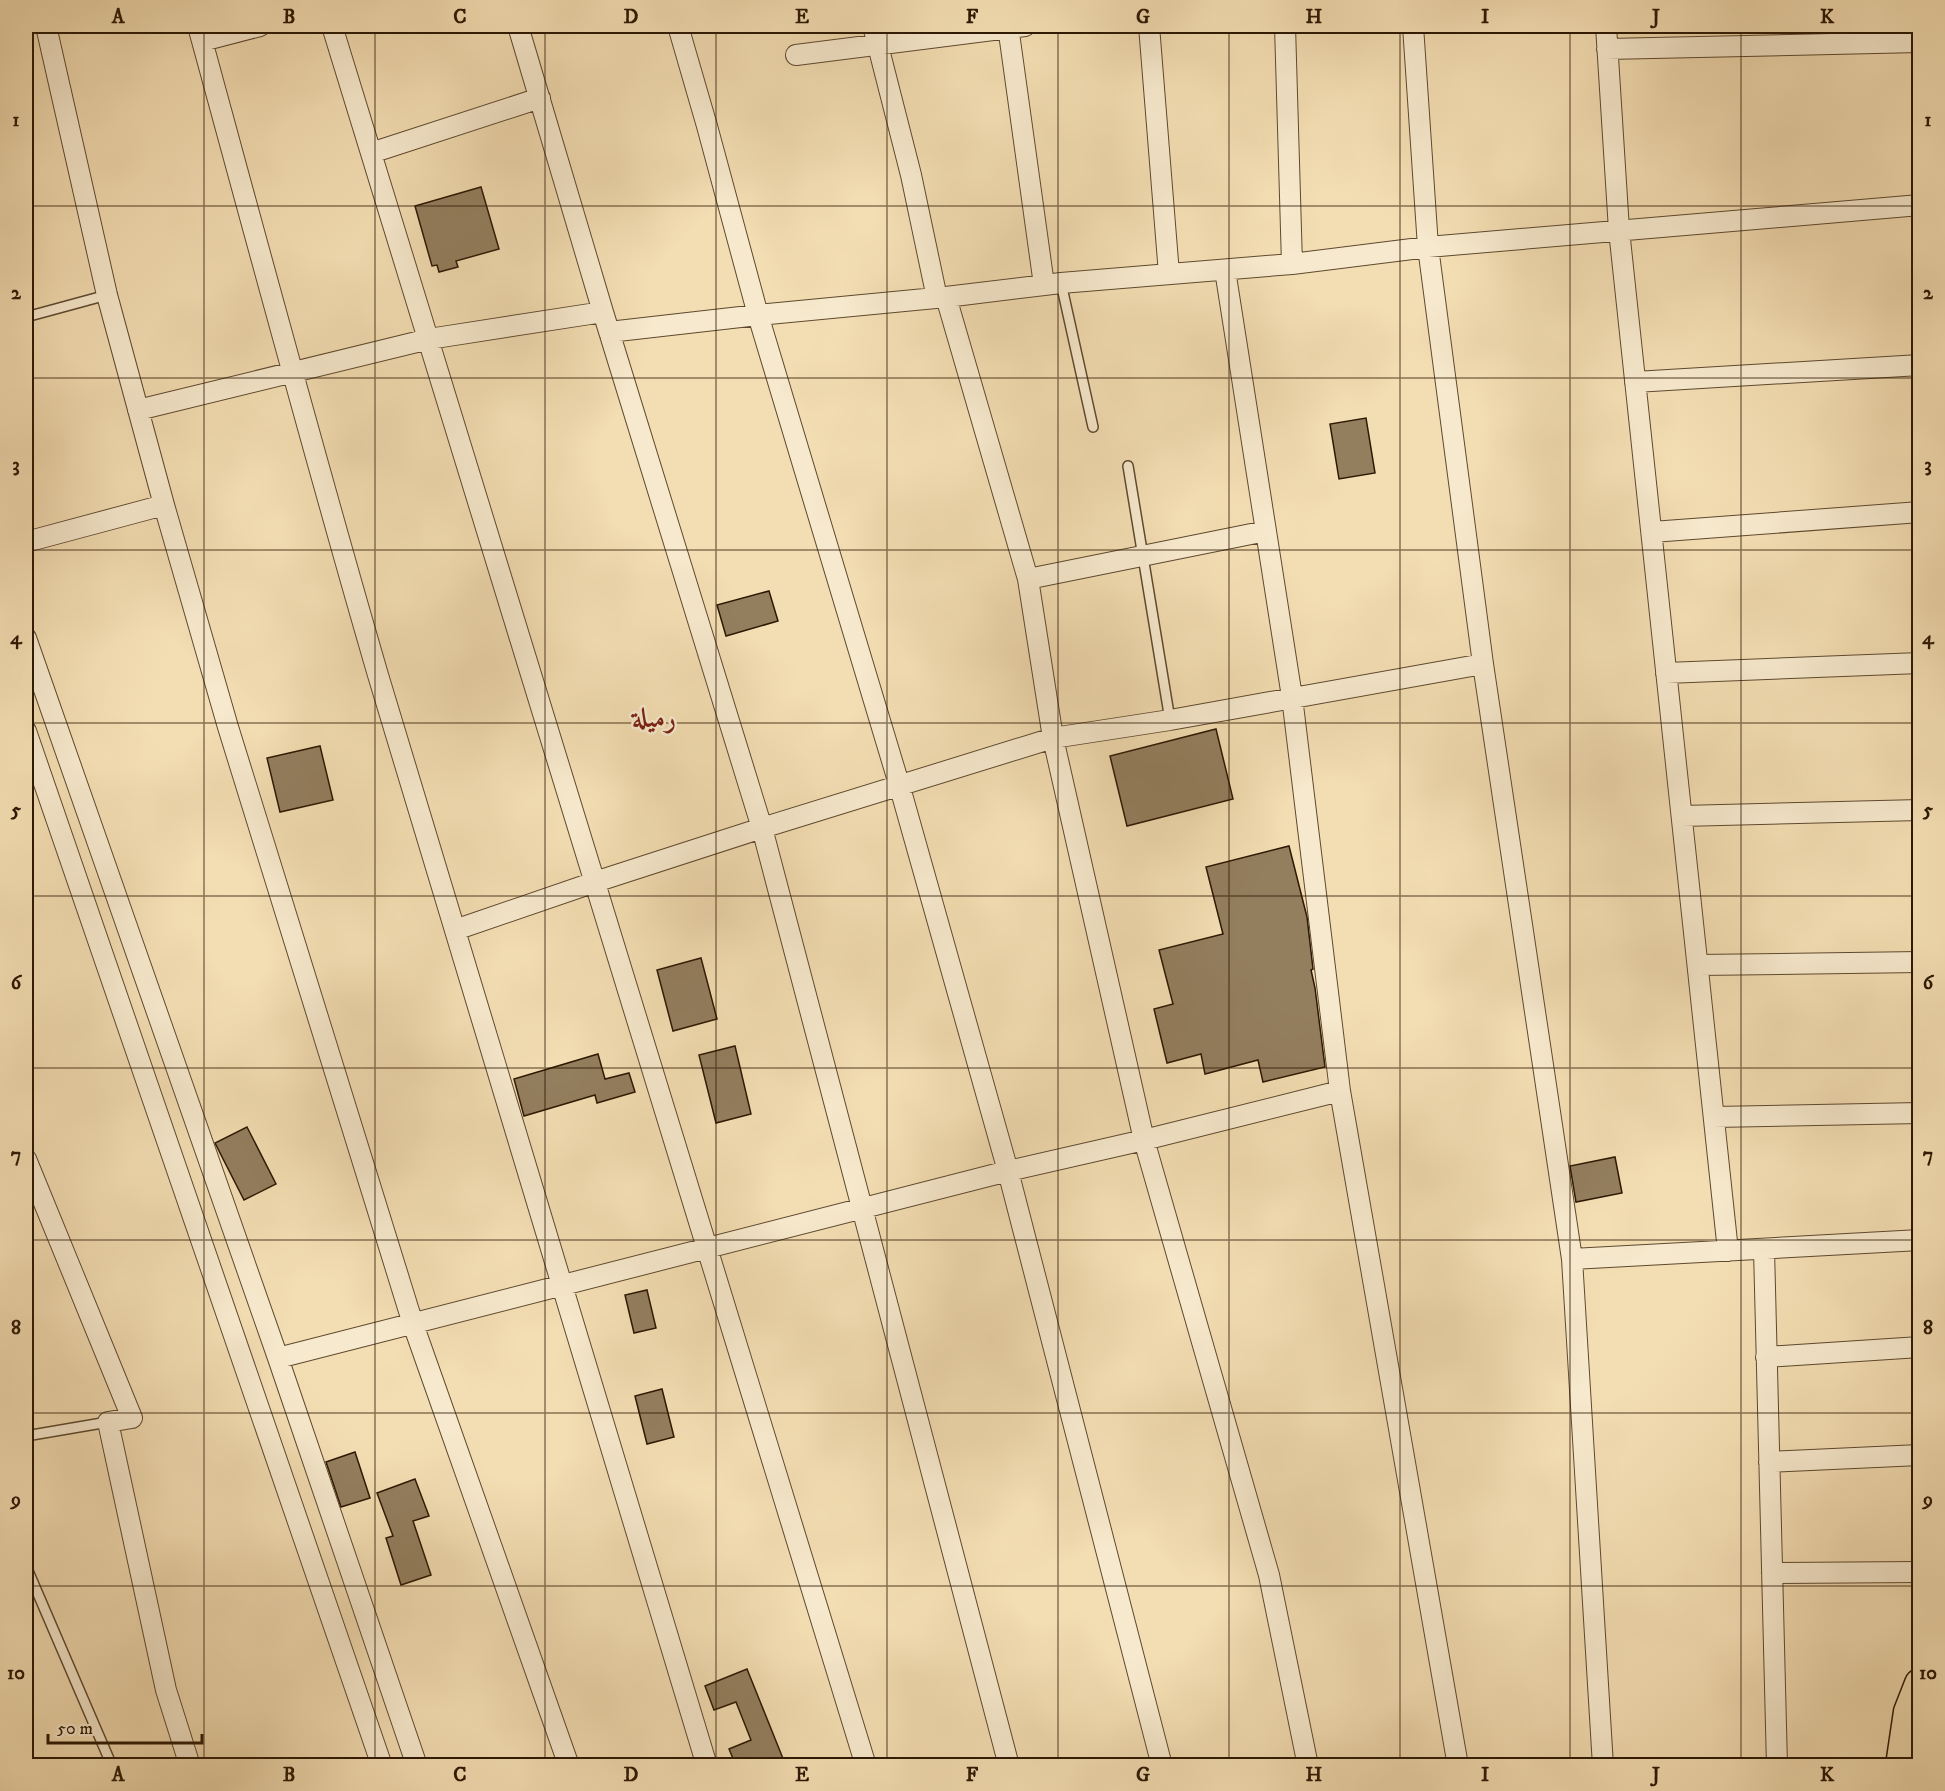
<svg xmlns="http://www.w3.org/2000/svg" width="1945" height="1791" viewBox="0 0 1945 1791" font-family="'IM FELL DW Pica',Amiri,serif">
<rect width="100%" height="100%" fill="#f3ddb2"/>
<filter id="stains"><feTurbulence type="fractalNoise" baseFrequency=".00333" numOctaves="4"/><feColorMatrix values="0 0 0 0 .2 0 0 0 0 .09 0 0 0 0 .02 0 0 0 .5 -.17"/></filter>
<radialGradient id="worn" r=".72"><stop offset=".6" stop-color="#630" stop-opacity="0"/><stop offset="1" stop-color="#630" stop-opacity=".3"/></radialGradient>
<!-- building -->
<path fill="#937e5e" stroke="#2c1803" stroke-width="1.5" d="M 481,187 L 499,249 L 456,261 L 458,267 L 439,272 L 437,265 L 432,266 L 415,206 Z
M 1366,418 L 1375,473 L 1339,479 L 1330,424 Z
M 769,591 L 778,621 L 726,636 L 717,605 Z
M 1216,729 L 1233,799 L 1127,826 L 1110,756 Z
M 320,746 L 333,800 L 280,812 L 267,758 Z
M 1289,846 L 1307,917 L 1313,969 L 1311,970 L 1315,988 L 1325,1067 L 1263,1082 L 1258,1060 L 1205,1074 L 1201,1054 L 1167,1063 L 1154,1009 L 1173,1004 L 1159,950 L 1223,934 L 1206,867 Z
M 701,958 L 717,1019 L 673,1031 L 657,970 Z
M 735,1046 L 751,1114 L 716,1123 L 699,1055 Z
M 598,1054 L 605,1079 L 629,1073 L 635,1092 L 597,1103 L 595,1095 L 524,1116 L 514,1079 Z
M 247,1127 L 276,1184 L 244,1200 L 215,1143 Z
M 1615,1157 L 1622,1193 L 1576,1202 L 1570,1166 Z
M 647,1290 L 656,1328 L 634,1333 L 625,1295 Z
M 662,1389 L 674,1437 L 647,1444 L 635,1396 Z
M 355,1452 L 370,1498 L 341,1507 L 326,1462 Z
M 415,1479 L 429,1516 L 413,1521 L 431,1575 L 401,1585 L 386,1538 L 393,1536 L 377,1493 Z
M 747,1669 L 784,1761 L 772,1766 L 736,1766 L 729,1749 L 751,1740 L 736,1702 L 714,1710 L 705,1686 Z"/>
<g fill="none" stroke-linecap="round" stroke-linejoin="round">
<!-- service casing -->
<g stroke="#5e492f" stroke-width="12">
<path id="service" d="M 1061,283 L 1093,427
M 26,317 L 107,295
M 1128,466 L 1170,720
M 26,1436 L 108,1422
M 26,1566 L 112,1766"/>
</g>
<!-- minor casing -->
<g stroke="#5e492f" stroke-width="22">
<path id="minor" d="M 46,26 L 107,295 L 164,505 L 228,727 L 413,1324 L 569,1766
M 198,26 C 257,242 315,459 378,675 C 485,1040 596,1403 707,1766
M 332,26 L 866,1766
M 518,26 L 603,312 L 762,828 L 1009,1766
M 678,26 L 707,126 L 758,315 L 899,784 L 1008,1171 L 1162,1766
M 873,26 L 911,175 L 937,298
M 1008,26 L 1044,285
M 1149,26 L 1169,274
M 1285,26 L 1292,264
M 1413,26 L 1428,247 L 1483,664 L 1572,1259 L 1603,1766
M 1606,26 L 1619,230 L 1728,1251
M 202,41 L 260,26
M 1607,49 L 1920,42
M 796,55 L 1025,26
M 371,153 L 540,98
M 1225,270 L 1292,697 L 1340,1091 L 1458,1766
M 946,297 L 1028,579 L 1053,738 L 1144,1140 L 1269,1575 L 1308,1766
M 609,332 L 758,315 L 946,297 L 1061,283 L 1292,264 L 1428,247 L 1920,205
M 1635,382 L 1920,365
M 138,410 L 429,339 L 603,312
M 1652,532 L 1920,512
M 26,542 L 164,505
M 1028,579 L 1266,531
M 26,638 L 278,1358 L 417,1766
M 1666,673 L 1920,663
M 26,731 L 382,1766
M 1682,816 L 1920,810
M 455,930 L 595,882 L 762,828 L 1053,738 L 1170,720 L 1483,664
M 1698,965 L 1920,962
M 1714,1117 L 1920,1113
M 26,1159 L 132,1418 L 108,1422 L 166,1690 L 190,1766
M 1764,1249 L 1777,1766
M 1572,1259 L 1920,1240
M 1766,1357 L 1920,1347
M 278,1358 L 1008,1171 L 1144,1140 L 1340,1091
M 1769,1462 L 1920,1455
M 1772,1573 L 1920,1572"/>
</g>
<!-- primary casing -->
<g stroke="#2c1803" stroke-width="33">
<path id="primary" d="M 1901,1766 L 1909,1712 L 1920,1684"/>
</g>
<!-- service -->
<use href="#service" stroke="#f7e9cd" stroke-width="9"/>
<!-- minor -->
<use href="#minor" stroke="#f7e9cd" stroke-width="20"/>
<!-- primary -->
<use href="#primary" stroke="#f3ddb2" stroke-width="30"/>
</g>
<!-- grid -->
<path fill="none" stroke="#2c1803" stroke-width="1.5" stroke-opacity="0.55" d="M 204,26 L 204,1766M 375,26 L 375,1766M 545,26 L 545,1766M 716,26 L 716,1766M 887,26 L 887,1766M 1058,26 L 1058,1766M 1229,26 L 1229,1766M 1400,26 L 1400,1766M 1570,26 L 1570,1766M 1741,26 L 1741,1766M 26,206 L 1920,206M 26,378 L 1920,378M 26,550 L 1920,550M 26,723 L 1920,723M 26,896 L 1920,896M 26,1068 L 1920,1068M 26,1240 L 1920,1240M 26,1413 L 1920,1413M 26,1586 L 1920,1586"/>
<g text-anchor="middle" stroke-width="5" stroke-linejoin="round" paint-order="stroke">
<!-- district labels -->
<g font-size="27" font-weight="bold" fill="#7a1f14" stroke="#f7e9cd">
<text x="654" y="727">رميلة</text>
</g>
</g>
<!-- margin -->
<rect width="1945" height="1791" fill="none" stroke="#f3ddb2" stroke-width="66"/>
<!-- scale -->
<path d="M48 1734v9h154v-9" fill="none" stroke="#2c1803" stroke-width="3"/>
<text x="57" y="1734" font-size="18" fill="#2c1803" stroke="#f7e9cd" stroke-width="4.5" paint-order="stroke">50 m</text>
<rect x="33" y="33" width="1879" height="1725" fill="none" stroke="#2c1803" stroke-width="2"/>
<g font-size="20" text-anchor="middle" font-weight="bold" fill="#2c1803">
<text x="118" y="23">A</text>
<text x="289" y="23">B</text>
<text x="460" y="23">C</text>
<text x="631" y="23">D</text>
<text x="802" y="23">E</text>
<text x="972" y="23">F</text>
<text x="1143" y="23">G</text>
<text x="1314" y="23">H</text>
<text x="1485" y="23">I</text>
<text x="1656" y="23">J</text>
<text x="1827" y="23">K</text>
<text x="16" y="126">1</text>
<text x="1928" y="126">1</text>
<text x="16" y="299">2</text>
<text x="1928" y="299">2</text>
<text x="16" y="471">3</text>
<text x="1928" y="471">3</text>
<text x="16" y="644">4</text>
<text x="1928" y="644">4</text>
<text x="16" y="816">5</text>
<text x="1928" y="816">5</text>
<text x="16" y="989">6</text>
<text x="1928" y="989">6</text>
<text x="16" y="1161">7</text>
<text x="1928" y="1161">7</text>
<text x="16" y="1334">8</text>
<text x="1928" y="1334">8</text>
<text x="16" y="1506">9</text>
<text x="1928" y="1506">9</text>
<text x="16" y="1679">10</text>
<text x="1928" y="1679">10</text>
<text x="118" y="1781">A</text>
<text x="289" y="1781">B</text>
<text x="460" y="1781">C</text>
<text x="631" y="1781">D</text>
<text x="802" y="1781">E</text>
<text x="972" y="1781">F</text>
<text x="1143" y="1781">G</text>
<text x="1314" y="1781">H</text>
<text x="1485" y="1781">I</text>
<text x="1656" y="1781">J</text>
<text x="1827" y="1781">K</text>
</g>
<rect width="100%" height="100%" filter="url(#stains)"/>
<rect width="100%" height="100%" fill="url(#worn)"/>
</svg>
